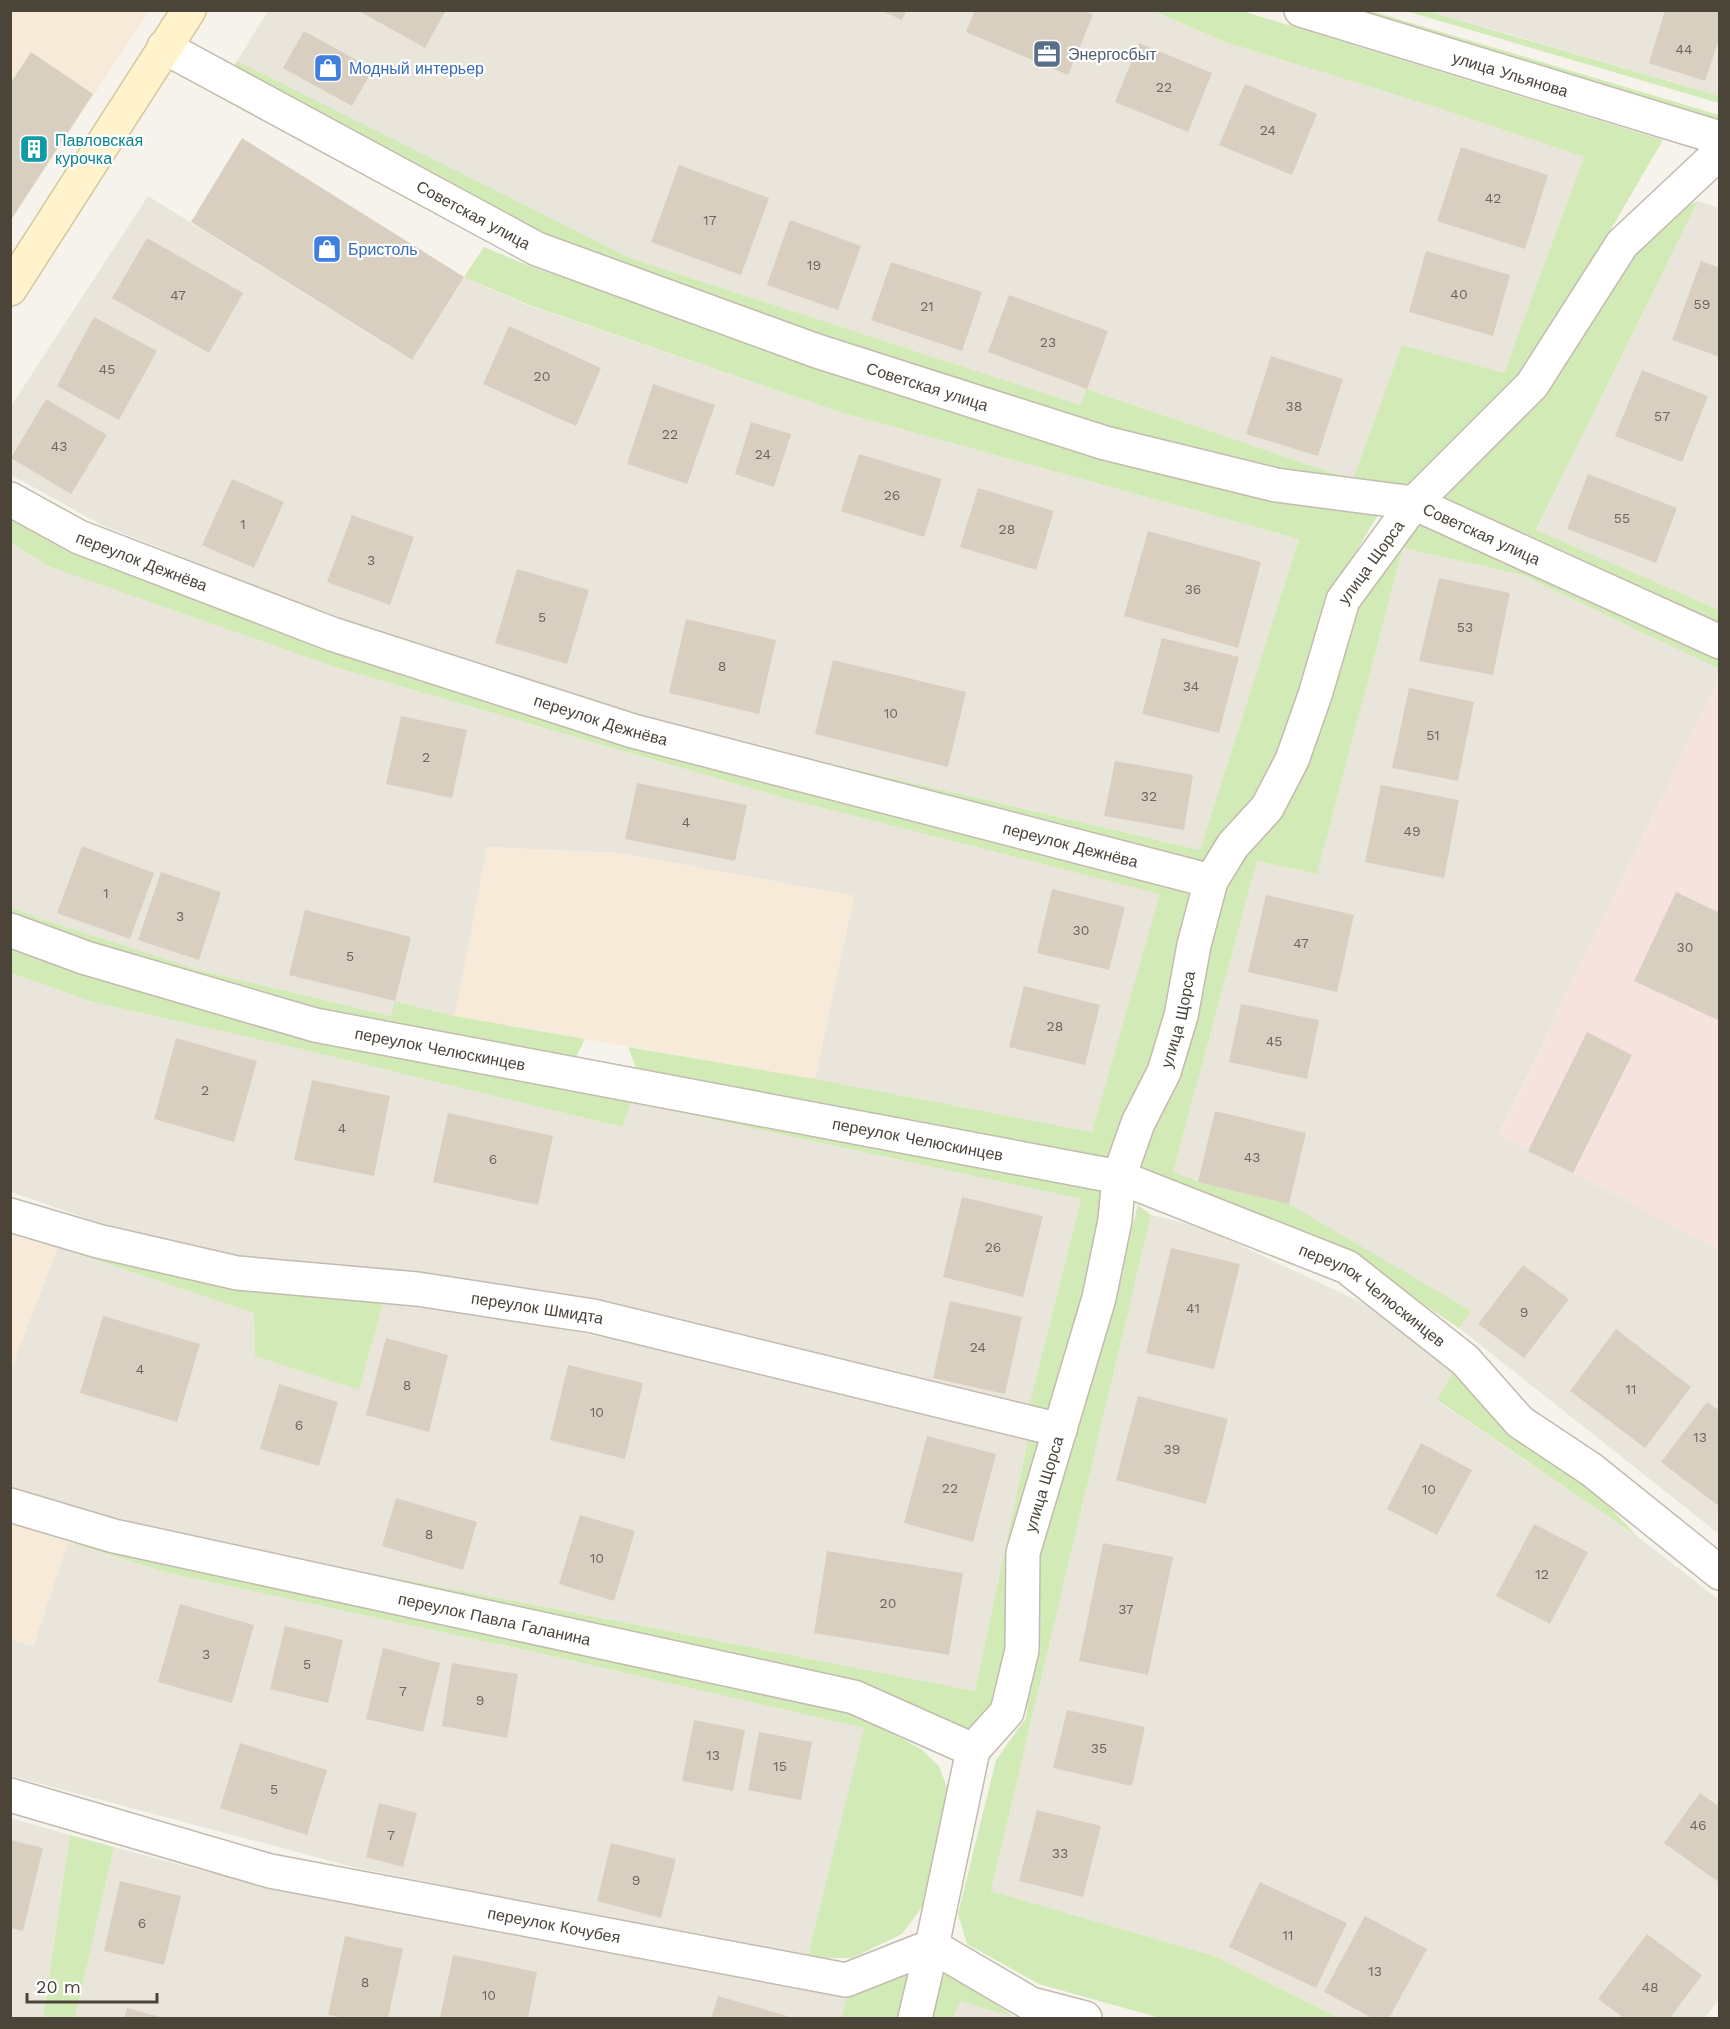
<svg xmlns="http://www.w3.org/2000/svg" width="1730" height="2029" viewBox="0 0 1730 2029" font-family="'Work Sans',sans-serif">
<rect width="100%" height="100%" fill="#f6f3ec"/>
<!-- residential -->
<path fill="#eae5da" d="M 268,11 L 1153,11 L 1228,43 L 1426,104 L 1584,157 L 1504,373 L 1353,480 L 1088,389 L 1080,405 L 630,258 L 237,61 Z
M 1428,11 L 1719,11 L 1719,96 L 1502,32 Z
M 148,196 L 411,360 L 464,277 L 524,304 L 840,412 L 1299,539 L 1200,850 L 656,723 L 324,613 L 102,525 L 11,475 L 11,406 Z
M 1698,201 L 1719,208 L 1719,610 L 1536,531 Z
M 10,543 L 50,567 L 335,667 L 788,799 L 1161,894 L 1092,1132 L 815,1079 L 854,896 L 621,853 L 488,847 L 455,1016 L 396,1001 L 391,1016 L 199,970 L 48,921 L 11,907 Z
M 1403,548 L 1522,575 L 1719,669 L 1719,679 L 1499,1134 L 1719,1249 L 1719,1534 L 1459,1328 L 1471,1311 L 1173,1172 L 1257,861 L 1317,874 Z
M 11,973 L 93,1002 L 292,1047 L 622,1127 L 630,1102 L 1081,1199 L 1028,1409 L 240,1258 L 94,1221 L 11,1192 Z
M 1151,1215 L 1201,1227 L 1380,1311 L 1454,1371 L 1437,1401 L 1637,1536 L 1719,1600 L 1720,1998 L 1705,2018 L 1339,2018 L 1214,1956 L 991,1891 Z
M 58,1247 L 254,1313 L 255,1356 L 359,1390 L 385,1296 L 702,1356 L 926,1410 L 1028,1440 L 975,1691 L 227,1545 L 67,1506 L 11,1489 L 10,1370 Z
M 68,1542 L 169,1573 L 539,1653 L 864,1728 L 807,1958 L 357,1868 L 11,1776 L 10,1639 L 33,1646 Z
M 10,1818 L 70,1835 L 43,2018 L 11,2018 Z
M 114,1847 L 207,1872 L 848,1994 L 841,2018 L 75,2018 Z
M 960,2000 L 1020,2018 L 953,2018 Z"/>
<!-- commercial -->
<path fill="#f7ead8" d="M 11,11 L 149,11 L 11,221 Z
M 487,847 L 621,853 L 854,896 L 815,1079 L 455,1016 Z
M 11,1235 L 58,1247 L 11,1370 L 10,1235 Z
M 11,1523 L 68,1542 L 33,1646 L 11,1639 Z"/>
<!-- medical -->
<path fill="#f6e3e0" d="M 1719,679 L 1719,1249 L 1499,1135 Z"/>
<!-- green -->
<path fill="#d2eab5" d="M 1153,11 L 1242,11 L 1663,140 L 1524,378 L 1413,488 L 1281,474 L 1111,432 L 548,243 L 230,72 L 237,61 L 630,258 L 1080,405 L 1087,389 L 1353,480 L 1402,345 L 1504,373 L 1584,157 L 1426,104 L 1228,43 Z
M 1352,11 L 1371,11 L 1719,115 L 1719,122 Z
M 1406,11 L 1428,11 L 1719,96 L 1719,103 Z
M 1698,201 L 1536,530 L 1719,610 L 1719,630 L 1440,498 L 1633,247 L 1673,212 Z
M 484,247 L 532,267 L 1090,457 L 1274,502 L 1378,515 L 1331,593 L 1280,754 L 1256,799 L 1207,866 L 656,723 L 1200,850 L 1299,539 L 840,412 L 529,305 L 464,277 Z
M 11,512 L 78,551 L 1195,885 L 1170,1017 L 1110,1161 L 636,1068 L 628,1047 L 815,1079 L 1092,1132 L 1160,894 L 788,799 L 335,667 L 50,567 L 11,543 Z
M 1424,518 L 1719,656 L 1719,669 L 1522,575 L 1403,548 L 1317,874 L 1257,861 L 1173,1172 L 1199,1182 L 1289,1204 L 1471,1311 L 1459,1328 L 1358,1261 L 1134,1169 L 1216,908 L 1358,605 L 1398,543 Z
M 10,907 L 48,921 L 199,970 L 391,1016 L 395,1001 L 455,1016 L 585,1039 L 576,1057 L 318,1010 L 95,948 L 11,917 Z
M 10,947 L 1106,1190 L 1089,1299 L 1051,1415 L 1028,1409 L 1081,1199 L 631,1102 L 622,1127 L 292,1047 L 93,1002 L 11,973 Z
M 1138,1205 L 1151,1215 L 991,1891 L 1214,1956 L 1339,2018 L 1160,2018 L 1039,1984 L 967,1944 L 958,1914 L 996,1760 L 1026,1718 L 1035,1636 L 1035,1555 L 1073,1446 Z
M 58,1247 L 255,1290 L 385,1296 L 359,1390 L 255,1356 L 254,1313 Z
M 1454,1371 L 1582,1478 L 1637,1536 L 1437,1400 Z
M 926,1410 L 1047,1437 L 1012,1646 L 997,1708 L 968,1735 L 227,1545 L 975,1691 L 1028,1440 Z
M 68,1542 L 850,1711 L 921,1749 L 939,1766 L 951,1798 L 925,1903 L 902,1934 L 852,1958 L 807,1958 L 864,1728 L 539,1653 L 169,1573 Z
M 70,1835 L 114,1847 L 75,2018 L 43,2018 Z
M 912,1967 L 898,2018 L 841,2018 L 848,1994 Z
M 946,1969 L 1014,2017 L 960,2001 L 953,2018 L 930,2018 Z"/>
<!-- building -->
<path fill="#d8cfc1" d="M 357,10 L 446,10 L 425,48 Z
M 880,10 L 907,10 L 902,20 Z
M 975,10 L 1083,10 L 1093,15 L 1068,75 L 966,32 Z
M 1665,10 L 1720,10 L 1720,36 L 1705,81 L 1649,63 Z
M 304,31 L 373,69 L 352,106 L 283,68 Z
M 1139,43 L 1212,73 L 1188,132 L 1115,102 Z
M 31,52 L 93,94 L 10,221 L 10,84 Z
M 1245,84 L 1317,114 L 1292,175 L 1219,145 Z
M 242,138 L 464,277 L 412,360 L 191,222 Z
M 1461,147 L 1548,175 L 1525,249 L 1437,221 Z
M 679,165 L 769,198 L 741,275 L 651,242 Z
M 790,220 L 861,246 L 838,310 L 767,285 Z
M 147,238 L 243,293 L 209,353 L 112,298 Z
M 1426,251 L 1510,275 L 1493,336 L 1409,312 Z
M 1701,261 L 1720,268 L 1720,357 L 1672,340 Z
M 891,262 L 982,292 L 962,351 L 871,320 Z
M 1009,295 L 1108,331 L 1087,389 L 988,352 Z
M 94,317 L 157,351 L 119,420 L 57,386 Z
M 509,326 L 601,368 L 576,426 L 483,384 Z
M 1271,356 L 1343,379 L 1318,456 L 1246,434 Z
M 1642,370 L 1708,396 L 1682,462 L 1615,436 Z
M 653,384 L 715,405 L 687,484 L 627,464 Z
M 46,399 L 107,435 L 71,494 L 11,458 Z
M 751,422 L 791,434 L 774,487 L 735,474 Z
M 859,454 L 942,479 L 924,537 L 841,511 Z
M 1588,474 L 1677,508 L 1656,563 L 1567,529 Z
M 232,479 L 284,502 L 254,568 L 202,545 Z
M 978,488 L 1054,511 L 1036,570 L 960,547 Z
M 352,515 L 414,537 L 390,605 L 327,582 Z
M 1148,531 L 1261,562 L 1238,648 L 1124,616 Z
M 517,569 L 589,590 L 567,664 L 495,643 Z
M 1439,578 L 1510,593 L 1493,675 L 1419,661 Z
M 686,619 L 776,640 L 759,714 L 669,693 Z
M 1162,638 L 1239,657 L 1219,733 L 1142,714 Z
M 833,660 L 966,692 L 948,767 L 815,734 Z
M 1409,688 L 1474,702 L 1458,781 L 1392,768 Z
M 401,716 L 467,730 L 452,798 L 386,784 Z
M 1115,761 L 1193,775 L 1184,830 L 1104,816 Z
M 637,783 L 747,805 L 735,861 L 625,839 Z
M 1381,785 L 1459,800 L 1444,878 L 1365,862 Z
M 82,846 L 154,873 L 130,939 L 57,913 Z
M 161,872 L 221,892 L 199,960 L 138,940 Z
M 1052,889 L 1125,907 L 1109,970 L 1037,953 Z
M 1676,892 L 1720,913 L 1720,1021 L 1634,981 Z
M 1266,895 L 1354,915 L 1337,992 L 1248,972 Z
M 305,910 L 411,937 L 395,1001 L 289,975 Z
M 1024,986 L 1100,1005 L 1085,1065 L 1009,1047 Z
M 1241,1004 L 1319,1020 L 1307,1079 L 1229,1062 Z
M 1587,1032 L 1632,1055 L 1573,1173 L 1528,1151 Z
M 176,1038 L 257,1061 L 234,1142 L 154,1119 Z
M 312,1080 L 390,1096 L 374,1176 L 294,1160 Z
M 1215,1111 L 1306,1133 L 1289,1204 L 1198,1182 Z
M 448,1113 L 553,1136 L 538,1205 L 433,1182 Z
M 962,1197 L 1043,1216 L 1023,1297 L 943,1277 Z
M 1171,1248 L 1240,1264 L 1214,1369 L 1146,1353 Z
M 1523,1265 L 1569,1299 L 1524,1358 L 1478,1324 Z
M 950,1301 L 1022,1317 L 1005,1394 L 933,1378 Z
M 103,1316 L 200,1344 L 177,1422 L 80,1393 Z
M 1616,1329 L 1691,1387 L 1645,1448 L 1570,1391 Z
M 386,1338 L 448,1355 L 429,1432 L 366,1415 Z
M 568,1365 L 643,1383 L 625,1459 L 550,1440 Z
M 279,1384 L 338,1402 L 319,1466 L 260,1449 Z
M 1138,1396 L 1228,1419 L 1206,1504 L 1116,1480 Z
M 1707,1402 L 1720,1411 L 1720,1507 L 1661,1462 Z
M 927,1436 L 996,1454 L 973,1542 L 904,1523 Z
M 1421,1443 L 1472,1470 L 1437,1535 L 1387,1509 Z
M 396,1498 L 477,1522 L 463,1570 L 382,1546 Z
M 580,1515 L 635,1531 L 614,1601 L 559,1584 Z
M 1534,1524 L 1588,1552 L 1550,1624 L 1496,1596 Z
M 1103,1543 L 1173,1557 L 1148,1675 L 1079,1661 Z
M 827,1551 L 963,1573 L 949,1655 L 814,1633 Z
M 180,1604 L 254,1625 L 232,1703 L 158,1682 Z
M 285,1626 L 343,1640 L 328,1703 L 270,1689 Z
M 383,1648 L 440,1663 L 423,1732 L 366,1719 Z
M 452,1663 L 518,1674 L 507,1738 L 442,1726 Z
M 1067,1710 L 1145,1727 L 1132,1786 L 1053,1768 Z
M 694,1720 L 745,1730 L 733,1791 L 682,1781 Z
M 759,1732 L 812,1742 L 801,1800 L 748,1790 Z
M 240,1743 L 327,1770 L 307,1835 L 220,1808 Z
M 1700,1793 L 1720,1807 L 1720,1883 L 1664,1843 Z
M 379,1803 L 417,1813 L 403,1867 L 366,1857 Z
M 1037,1810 L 1101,1826 L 1083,1897 L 1019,1881 Z
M 10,1840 L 43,1848 L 23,1931 L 10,1928 Z
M 611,1843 L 676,1859 L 661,1918 L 597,1901 Z
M 120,1881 L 181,1896 L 164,1965 L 104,1951 Z
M 1260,1882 L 1347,1923 L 1316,1988 L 1229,1947 Z
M 1365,1916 L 1427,1949 L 1389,2018 L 1372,2018 L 1324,1992 Z
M 1647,1934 L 1702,1975 L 1670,2018 L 1624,2018 L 1598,1999 Z
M 345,1936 L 403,1949 L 388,2018 L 346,2018 L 328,2015 Z
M 453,1955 L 537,1972 L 528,2018 L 440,2018 Z
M 718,1996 L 787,2016 L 786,2018 L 711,2018 Z
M 127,2008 L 164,2018 L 124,2018 Z"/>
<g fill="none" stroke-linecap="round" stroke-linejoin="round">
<!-- street casing -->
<g stroke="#c2bbae" stroke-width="36">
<g id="street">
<path id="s1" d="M 1301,10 L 1720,138"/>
<path id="s2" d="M 164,47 L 537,249 L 817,351 L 1105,443 L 1276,485 L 1414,503 L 1720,642"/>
<path id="s3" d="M 10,499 L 79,537 L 332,634 L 633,731 L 1211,881"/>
<path id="s4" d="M 10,930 L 86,958 L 315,1025 L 1119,1177 L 1347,1267 L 1465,1360 L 1520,1422 L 1592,1470 L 1720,1573"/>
<path id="s5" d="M 10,1215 L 98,1241 L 237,1273 L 417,1289 L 593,1316 L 1060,1430"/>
<path id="s6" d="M 10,1505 L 114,1536 L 854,1697 L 973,1750"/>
<path id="s7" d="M 10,1795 L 270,1871 L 846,1980 L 932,1946 L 1031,2004 L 1085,2018"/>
<path id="s8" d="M 915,2018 L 932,1946 L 973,1750 L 1007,1712 L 1022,1650 L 1023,1553 L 1099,1298 L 1115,1220 L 1119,1177 L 1138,1123 L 1164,1072 L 1181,1016 L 1194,945 L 1211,881 L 1233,845 L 1267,808 L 1292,760 L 1315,695 L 1343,600 L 1414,503 L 1532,385 L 1622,244 L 1720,152"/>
</g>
</g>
<!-- secondary casing -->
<g stroke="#d6c79b" stroke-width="36">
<path id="secondary" d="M 10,289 L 189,10"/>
</g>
<!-- street -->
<use href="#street" stroke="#fff" stroke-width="33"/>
<!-- secondary -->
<use href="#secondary" stroke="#fff3cd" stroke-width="33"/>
</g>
<!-- icons -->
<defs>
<g id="office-square" transform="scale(1.5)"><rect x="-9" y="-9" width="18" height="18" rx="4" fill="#5c6f8a" stroke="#fff"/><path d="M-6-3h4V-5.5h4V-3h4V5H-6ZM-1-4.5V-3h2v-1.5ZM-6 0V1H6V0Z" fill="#fff"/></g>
<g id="shop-square" transform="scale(1.5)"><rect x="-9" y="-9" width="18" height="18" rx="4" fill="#3f7fe0" stroke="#fff"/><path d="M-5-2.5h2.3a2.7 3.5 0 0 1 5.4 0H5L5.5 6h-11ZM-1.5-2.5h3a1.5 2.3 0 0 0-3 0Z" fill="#fff"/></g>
<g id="building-square" transform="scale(1.5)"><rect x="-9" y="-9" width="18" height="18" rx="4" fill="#0f9aa8" stroke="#fff"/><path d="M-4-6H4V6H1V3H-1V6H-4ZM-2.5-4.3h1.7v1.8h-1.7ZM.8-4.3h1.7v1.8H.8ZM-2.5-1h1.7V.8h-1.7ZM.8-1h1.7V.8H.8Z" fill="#fff"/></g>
</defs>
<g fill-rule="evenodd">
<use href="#office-square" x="1047" y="54"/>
<use href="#shop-square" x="328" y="68"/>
<use href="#building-square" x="34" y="149"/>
<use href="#shop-square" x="327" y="249"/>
</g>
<g text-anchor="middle" stroke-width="4.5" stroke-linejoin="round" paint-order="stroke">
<!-- number labels -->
<g font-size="14" fill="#6e675b">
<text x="1684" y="54">44</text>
<text x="1164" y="92">22</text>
<text x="1268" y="135">24</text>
<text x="1493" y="203">42</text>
<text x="710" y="225">17</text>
<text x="814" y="270">19</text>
<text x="1459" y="299">40</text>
<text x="178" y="300">47</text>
<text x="1702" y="309">59</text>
<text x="927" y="311">21</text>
<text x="1048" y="347">23</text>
<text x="107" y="374">45</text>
<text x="542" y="381">20</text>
<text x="1294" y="411">38</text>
<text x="1662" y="421">57</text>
<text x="670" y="439">22</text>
<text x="59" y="451">43</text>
<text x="763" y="459">24</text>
<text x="892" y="500">26</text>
<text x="1622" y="523">55</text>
<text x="243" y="529">1</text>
<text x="1007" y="534">28</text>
<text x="371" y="565">3</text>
<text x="1193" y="594">36</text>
<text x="542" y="622">5</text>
<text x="1465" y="632">53</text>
<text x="722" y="671">8</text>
<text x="1191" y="691">34</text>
<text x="891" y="718">10</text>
<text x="1433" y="740">51</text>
<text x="426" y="762">2</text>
<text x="1149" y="801">32</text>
<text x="686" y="827">4</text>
<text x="1412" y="836">49</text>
<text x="106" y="898">1</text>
<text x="180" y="921">3</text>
<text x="1081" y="935">30</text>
<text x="1301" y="948">47</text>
<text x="1685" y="952">30</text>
<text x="350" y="961">5</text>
<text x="1055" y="1031">28</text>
<text x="1274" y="1046">45</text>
<text x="205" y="1095">2</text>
<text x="342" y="1133">4</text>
<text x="1252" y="1162">43</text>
<text x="493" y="1164">6</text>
<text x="993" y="1252">26</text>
<text x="1193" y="1313">41</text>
<text x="1524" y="1317">9</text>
<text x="978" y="1352">24</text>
<text x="140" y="1374">4</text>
<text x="407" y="1390">8</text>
<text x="1631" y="1394">11</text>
<text x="597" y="1417">10</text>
<text x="299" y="1430">6</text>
<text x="1700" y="1442">13</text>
<text x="1172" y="1454">39</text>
<text x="950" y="1493">22</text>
<text x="1429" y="1494">10</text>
<text x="429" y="1539">8</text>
<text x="597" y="1563">10</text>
<text x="1542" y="1579">12</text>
<text x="888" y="1608">20</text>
<text x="1126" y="1614">37</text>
<text x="206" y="1659">3</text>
<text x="307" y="1669">5</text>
<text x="403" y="1696">7</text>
<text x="480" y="1705">9</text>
<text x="1099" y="1753">35</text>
<text x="713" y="1760">13</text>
<text x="780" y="1771">15</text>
<text x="274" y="1794">5</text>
<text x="1698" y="1830">46</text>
<text x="391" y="1840">7</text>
<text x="1060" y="1858">33</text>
<text x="636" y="1885">9</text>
<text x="142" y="1928">6</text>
<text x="1288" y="1940">11</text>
<text x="1375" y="1976">13</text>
<text x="365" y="1987">8</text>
<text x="1650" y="1992">48</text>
<text x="489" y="2000">10</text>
</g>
<!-- service labels -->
<g font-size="16" fill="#4e5e75" stroke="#fff" text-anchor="start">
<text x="1068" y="60">Энергосбыт</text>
</g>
<!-- shop labels -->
<g font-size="16" fill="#366cbe" stroke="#fff" text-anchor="start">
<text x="349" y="74">Модный интерьер</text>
<text x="348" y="255">Бристоль</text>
</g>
<!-- street labels -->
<g font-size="16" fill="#4b4439" stroke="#fff">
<text dy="6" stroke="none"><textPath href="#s1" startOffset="219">улица Ульянова</textPath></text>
<text dy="6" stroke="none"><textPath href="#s2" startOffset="352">Советская улица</textPath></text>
<text dy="6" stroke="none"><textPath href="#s2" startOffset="838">Советская улица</textPath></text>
<text dy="6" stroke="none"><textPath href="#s2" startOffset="1414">Советская улица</textPath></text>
<text dy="6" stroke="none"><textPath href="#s3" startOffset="146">переулок Дежнёва</textPath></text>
<text dy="6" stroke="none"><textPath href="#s8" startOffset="1548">улица Щорса</textPath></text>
<text dy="6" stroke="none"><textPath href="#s3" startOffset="632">переулок Дежнёва</textPath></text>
<text dy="6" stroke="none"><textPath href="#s3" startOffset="1118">переулок Дежнёва</textPath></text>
<text dy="6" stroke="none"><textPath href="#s8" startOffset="1044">улица Щорса</textPath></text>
<text dy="6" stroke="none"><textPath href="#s4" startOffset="447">переулок Челюскинцев</textPath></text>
<text dy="6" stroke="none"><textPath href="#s4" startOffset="933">переулок Челюскинцев</textPath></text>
<text dy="6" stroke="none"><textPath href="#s4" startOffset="1419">переулок Челюскинцев</textPath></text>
<text dy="6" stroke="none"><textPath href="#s5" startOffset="537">переулок Шмидта</textPath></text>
<text dy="6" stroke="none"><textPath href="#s8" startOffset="558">улица Щорса</textPath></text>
<text dy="6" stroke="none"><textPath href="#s6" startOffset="498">переулок Павла Галанина</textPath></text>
<text dy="6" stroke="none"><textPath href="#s7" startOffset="560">переулок Кочубея</textPath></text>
</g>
<!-- culture labels -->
<g font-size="16" fill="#0d838f" stroke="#fff" text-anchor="start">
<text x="55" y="146">Павловская<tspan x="55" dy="18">курочка</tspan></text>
</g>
</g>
<!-- border -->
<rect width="1730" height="2029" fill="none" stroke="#4b4439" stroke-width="24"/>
<!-- scale -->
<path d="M27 1993v9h130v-9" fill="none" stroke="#4b4439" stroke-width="3"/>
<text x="36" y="1993" font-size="18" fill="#4b4439" stroke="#ffffff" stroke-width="4.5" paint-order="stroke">20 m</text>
</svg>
